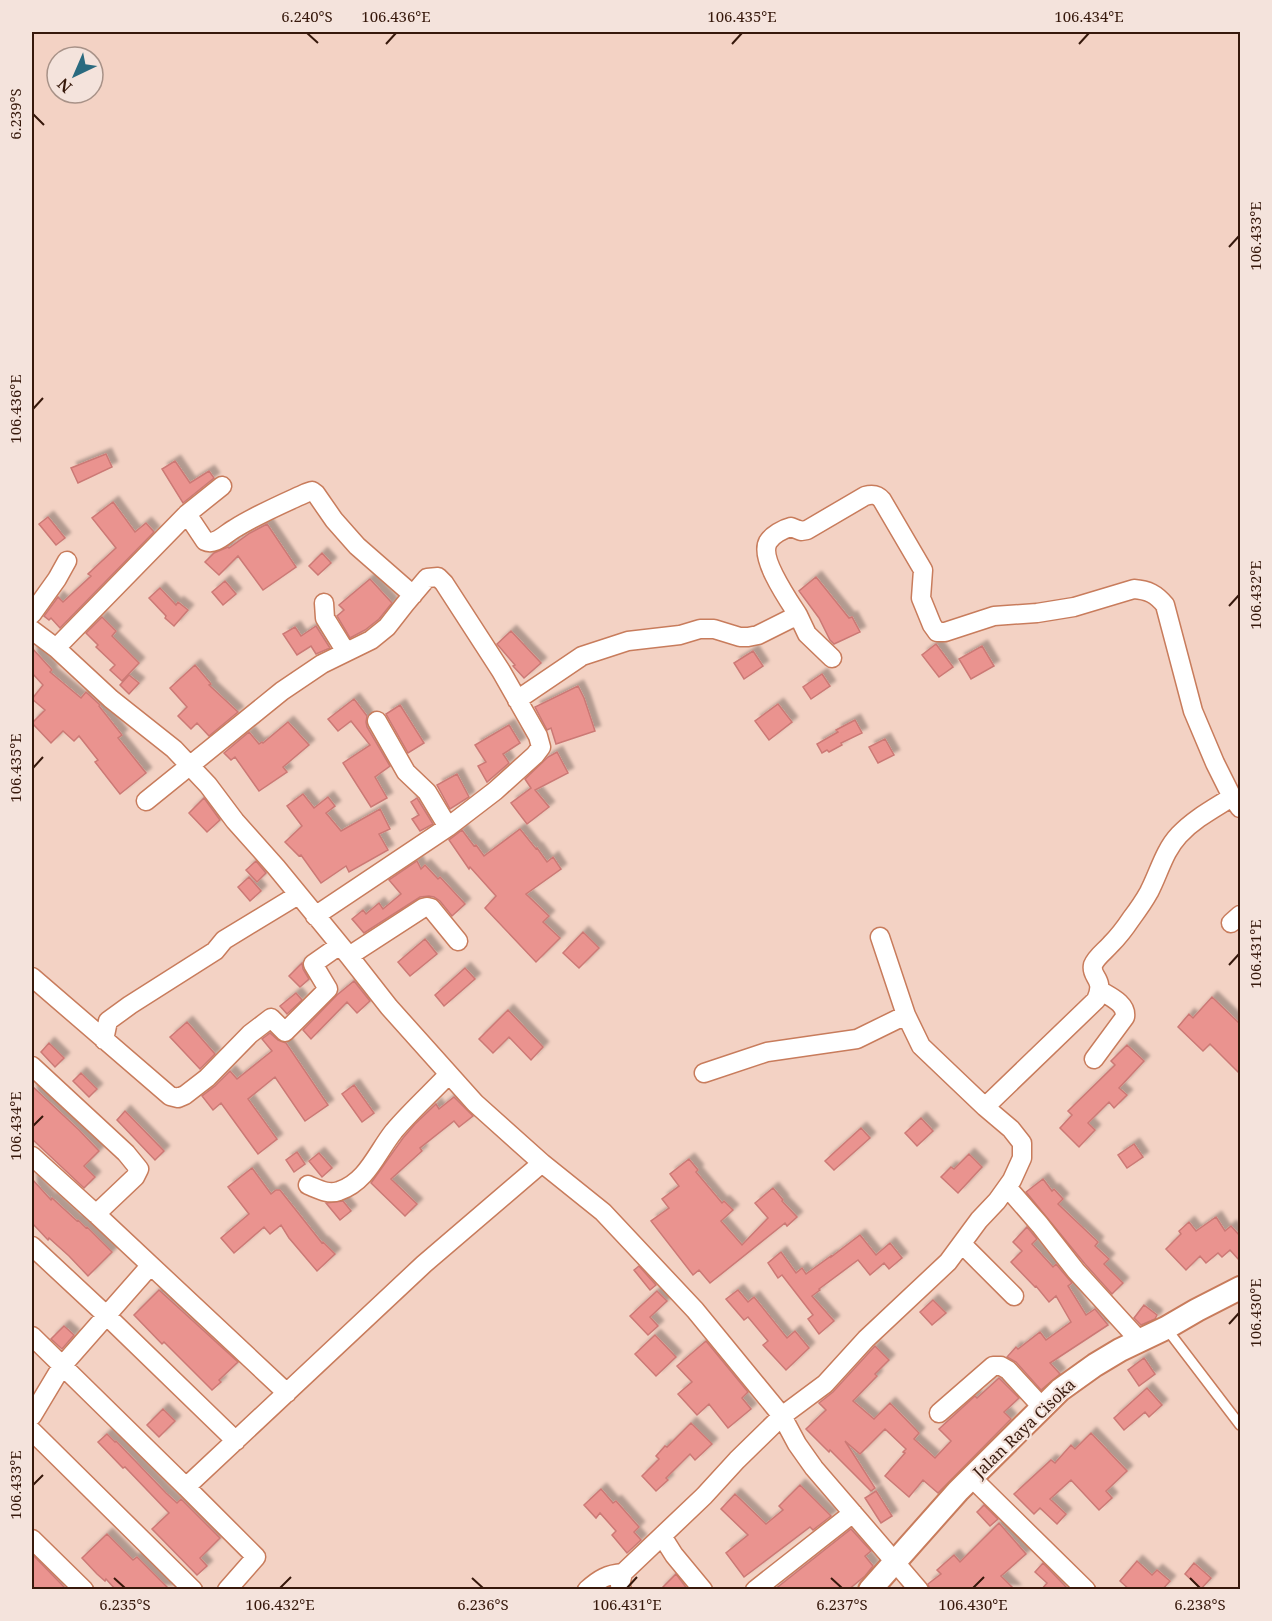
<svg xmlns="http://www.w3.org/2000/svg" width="1272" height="1621" viewBox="0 0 1272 1621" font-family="'Noto Serif',serif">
<defs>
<filter id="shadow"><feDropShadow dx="5.5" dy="-5.5" stdDeviation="1.5" flood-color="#0004"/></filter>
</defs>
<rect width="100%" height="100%" fill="#f3d2c4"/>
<!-- building -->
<path fill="#ea938f" stroke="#cc7975" stroke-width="1.5" filter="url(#shadow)" d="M 106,454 L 112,467 L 78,483 L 71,468 Z
M 175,461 L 190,483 L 209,471 L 214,478 L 183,503 L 162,469 Z
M 113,502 L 135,532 L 146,523 L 154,532 L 60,628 L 51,618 L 49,620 L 44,616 L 58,597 L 63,602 L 91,576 L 88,574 L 116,548 L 92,518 Z
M 48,517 L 65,538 L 56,545 L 39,524 Z
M 267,524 L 296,567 L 263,590 L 238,556 L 219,575 L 205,562 L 214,553 L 228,547 L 229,548 L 250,533 Z
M 322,553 L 331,563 L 318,575 L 309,566 Z
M 816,577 L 849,618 L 852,617 L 860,632 L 834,644 L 830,640 L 819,618 L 799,591 Z
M 370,579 L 392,603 L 379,619 L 365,630 L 350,638 L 337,616 L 344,610 L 339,605 Z
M 225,581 L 236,594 L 223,605 L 212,592 Z
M 160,588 L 176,605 L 178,602 L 188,610 L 174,626 L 165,618 L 166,616 L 149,598 Z
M 102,617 L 116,631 L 112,636 L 139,663 L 122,681 L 110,670 L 115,665 L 96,647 L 98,645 L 86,633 Z
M 316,626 L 330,648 L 316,654 L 311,646 L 297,655 L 283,634 L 295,627 L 301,636 Z
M 511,631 L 541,663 L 524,678 L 513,666 L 515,665 L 497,644 Z
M 936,644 L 953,667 L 939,677 L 922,655 Z
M 982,646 L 994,666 L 971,679 L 959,659 Z
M 32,648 L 52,670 L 50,672 L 81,698 L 86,692 L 100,705 L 99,706 L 122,735 L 118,738 L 146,773 L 120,794 L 95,762 L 98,760 L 79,736 L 74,741 L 63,731 L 51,743 L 32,723 L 45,710 L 32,699 L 43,685 L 32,673 Z
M 753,651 L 763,666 L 744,679 L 734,663 Z
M 195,665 L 211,684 L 209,685 L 238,712 L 209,736 L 197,723 L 191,729 L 178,716 L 187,707 L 170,688 Z
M 822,674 L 830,686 L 811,699 L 803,687 Z
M 129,675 L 139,683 L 129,694 L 120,685 Z
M 578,686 L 584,698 L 595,731 L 556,744 L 551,728 L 547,730 L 535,707 Z
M 354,699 L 367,716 L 366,722 L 367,727 L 390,766 L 375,777 L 387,798 L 371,807 L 343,763 L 370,745 L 351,721 L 338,731 L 328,719 Z
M 778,704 L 792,722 L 769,740 L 755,721 Z
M 400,705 L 424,743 L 408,753 L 386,714 Z
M 855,720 L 862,733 L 841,743 L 842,745 L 829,752 L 827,750 L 822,753 L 817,744 L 838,732 L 836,730 Z
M 288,722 L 309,745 L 283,767 L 287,772 L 259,791 L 235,757 L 231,760 L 224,753 L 249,732 L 259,744 L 262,742 L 263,743 Z
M 509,725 L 520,743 L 503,754 L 509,763 L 487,782 L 478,766 L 486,762 L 475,745 Z
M 885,739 L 894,755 L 878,763 L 869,747 Z
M 557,752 L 568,773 L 535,790 L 549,807 L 527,824 L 511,803 L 531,788 L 525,779 L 548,757 Z
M 457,774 L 469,797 L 450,809 L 437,785 Z
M 303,794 L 314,808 L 328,797 L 335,806 L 326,813 L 341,831 L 380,809 L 390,829 L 379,834 L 388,850 L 349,872 L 346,866 L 321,883 L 301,855 L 299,856 L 285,842 L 302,826 L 287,806 Z
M 204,798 L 220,820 L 207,832 L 189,813 Z
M 417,798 L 433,824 L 420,831 L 412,819 L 419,815 L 411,802 Z
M 520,829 L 536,849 L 537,848 L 547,862 L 553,857 L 561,869 L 526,894 L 549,916 L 543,922 L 560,938 L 536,962 L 485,908 L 496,896 L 470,867 L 469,869 L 449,840 L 462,830 L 474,846 L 476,845 L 484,856 Z
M 256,861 L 266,873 L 257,882 L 246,870 Z
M 417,861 L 421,869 L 425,865 L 438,879 L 440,877 L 465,904 L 452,916 L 440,901 L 434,897 L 429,896 L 420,897 L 364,933 L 352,919 L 363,910 L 366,914 L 379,903 L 383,909 L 401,894 L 389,880 Z
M 249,877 L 261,891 L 250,901 L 238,887 Z
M 583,932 L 599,948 L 579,968 L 563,953 Z
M 425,939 L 437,954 L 410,976 L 398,962 Z
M 302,963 L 303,969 L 309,979 L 300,987 L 289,976 Z
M 465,968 L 475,979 L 444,1006 L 435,995 Z
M 354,981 L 370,1001 L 357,1013 L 347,1002 L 311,1039 L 303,1030 L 337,995 Z
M 296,993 L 302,1000 L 287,1014 L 280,1006 Z
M 1212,997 L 1240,1024 L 1240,1074 L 1210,1044 L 1203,1051 L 1178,1027 L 1189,1014 L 1193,1018 Z
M 508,1010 L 543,1047 L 531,1060 L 509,1037 L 493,1053 L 479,1039 Z
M 187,1022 L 215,1054 L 200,1069 L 170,1037 Z
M 270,1033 L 278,1040 L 286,1043 L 328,1105 L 305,1121 L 275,1077 L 248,1099 L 277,1139 L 258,1154 L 221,1103 L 213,1110 L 202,1096 L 215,1086 L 230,1071 L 237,1079 L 272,1051 L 262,1039 Z
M 49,1043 L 64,1058 L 55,1067 L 41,1052 Z
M 1127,1045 L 1144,1061 L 1119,1088 L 1127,1095 L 1114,1108 L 1109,1102 L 1088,1123 L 1095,1130 L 1079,1147 L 1060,1128 L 1072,1115 L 1068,1111 L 1115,1065 L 1111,1061 Z
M 81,1073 L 97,1089 L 89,1097 L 73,1081 Z
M 354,1085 L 374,1113 L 362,1122 L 342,1094 Z
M 32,1086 L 79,1130 L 99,1151 L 84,1166 L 95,1177 L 84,1188 L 32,1139 Z
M 454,1097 L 473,1116 L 459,1127 L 454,1121 L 420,1148 L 422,1151 L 391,1179 L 417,1204 L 405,1216 L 371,1183 L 403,1138 L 415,1124 L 436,1104 L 439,1109 Z
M 125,1111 L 164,1151 L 155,1160 L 117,1120 Z
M 921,1118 L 933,1131 L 917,1146 L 905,1133 Z
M 861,1128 L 870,1138 L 834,1170 L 825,1161 Z
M 1134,1144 L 1143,1157 L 1127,1168 L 1118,1155 Z
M 297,1152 L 305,1164 L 294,1172 L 286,1160 Z
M 319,1153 L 332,1168 L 322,1177 L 309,1161 Z
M 969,1154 L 982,1167 L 958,1193 L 941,1177 L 951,1167 L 954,1169 Z
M 689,1159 L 698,1170 L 696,1172 L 722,1203 L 724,1201 L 733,1210 L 721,1221 L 742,1245 L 768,1218 L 755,1203 L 773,1188 L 783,1200 L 782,1201 L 797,1217 L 787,1226 L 785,1223 L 710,1283 L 699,1270 L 693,1275 L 651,1221 L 669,1208 L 662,1199 L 679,1186 L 670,1174 Z
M 252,1168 L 271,1194 L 276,1190 L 280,1190 L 322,1243 L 323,1242 L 335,1254 L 317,1271 L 289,1238 L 281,1225 L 270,1234 L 264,1227 L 234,1253 L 221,1238 L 249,1214 L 228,1187 Z
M 32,1179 L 51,1200 L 52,1198 L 77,1221 L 78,1220 L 86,1228 L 87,1227 L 112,1252 L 88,1276 L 69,1256 L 49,1238 L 48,1240 L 32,1223 Z
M 1043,1179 L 1052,1191 L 1054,1189 L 1063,1199 L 1058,1204 L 1098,1242 L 1095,1246 L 1109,1259 L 1104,1264 L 1123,1283 L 1112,1294 L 1085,1264 L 1026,1192 Z
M 343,1201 L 351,1211 L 340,1220 L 326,1203 Z
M 1216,1217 L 1225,1231 L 1231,1226 L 1240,1236 L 1240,1261 L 1230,1250 L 1222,1257 L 1218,1253 L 1206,1263 L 1200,1256 L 1186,1270 L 1166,1249 L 1181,1234 L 1179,1231 L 1189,1222 L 1196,1231 Z
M 1027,1227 L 1037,1239 L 1032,1244 L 1053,1267 L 1056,1264 L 1072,1283 L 1068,1286 L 1086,1315 L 1095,1309 L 1108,1325 L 1050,1363 L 1060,1374 L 1041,1390 L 1016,1362 L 1007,1357 L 1016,1347 L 1018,1349 L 1040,1332 L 1046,1340 L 1071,1322 L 1056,1296 L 1049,1302 L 1036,1286 L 1035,1287 L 1011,1262 L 1022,1251 L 1013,1242 Z
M 860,1235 L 876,1255 L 890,1243 L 902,1258 L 889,1269 L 884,1263 L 870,1275 L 858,1260 L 819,1289 L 820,1290 L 812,1296 L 834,1321 L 819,1334 L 808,1319 L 813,1315 L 782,1275 L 778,1278 L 768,1263 L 781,1252 L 796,1273 L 802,1268 L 806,1274 L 831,1256 L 831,1257 Z
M 639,1266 L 656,1285 L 650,1290 L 634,1270 Z
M 159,1290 L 238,1362 L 219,1380 L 221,1382 L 212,1390 L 164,1342 L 162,1344 L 134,1315 Z
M 738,1290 L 748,1302 L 754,1297 L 787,1338 L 795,1331 L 809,1348 L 786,1370 L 763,1345 L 768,1341 L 748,1317 L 744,1320 L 726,1299 Z
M 657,1291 L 667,1301 L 650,1317 L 658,1326 L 648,1335 L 630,1316 Z
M 933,1300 L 946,1313 L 932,1325 L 920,1312 Z
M 1144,1305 L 1157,1315 L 1155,1319 L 1141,1325 L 1134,1318 Z
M 64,1326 L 74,1335 L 62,1349 L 51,1339 Z
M 655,1335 L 676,1357 L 656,1376 L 635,1354 Z
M 706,1341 L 748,1392 L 742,1398 L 751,1409 L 728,1428 L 709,1404 L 697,1415 L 678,1394 L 692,1382 L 677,1366 Z
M 875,1346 L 889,1360 L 875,1374 L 877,1376 L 853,1401 L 874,1419 L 890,1403 L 919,1433 L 914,1439 L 935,1458 L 951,1441 L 939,1429 L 975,1396 L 977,1398 L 999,1378 L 1019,1398 L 1004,1412 L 1011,1419 L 938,1493 L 923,1480 L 909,1497 L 885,1476 L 905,1453 L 903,1452 L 906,1449 L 885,1429 L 860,1454 L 845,1441 L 875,1488 L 871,1491 L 830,1450 L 829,1452 L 806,1429 L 826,1410 L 819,1403 L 833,1392 Z
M 1144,1358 L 1155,1374 L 1139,1386 L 1128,1370 Z
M 1147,1388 L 1162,1405 L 1149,1417 L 1145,1412 L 1124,1430 L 1114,1418 Z
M 163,1409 L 175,1421 L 159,1437 L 147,1425 Z
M 691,1423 L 712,1444 L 695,1460 L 690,1454 L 666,1478 L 668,1480 L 656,1491 L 642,1476 L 659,1459 L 656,1456 L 665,1446 L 667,1447 Z
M 1091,1433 L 1127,1471 L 1106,1491 L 1112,1498 L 1099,1510 L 1071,1480 L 1050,1499 L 1066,1514 L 1057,1524 L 1040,1508 L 1034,1514 L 1014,1494 L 1051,1460 L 1055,1463 L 1071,1445 L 1075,1449 Z
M 107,1434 L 115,1442 L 116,1441 L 166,1493 L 177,1503 L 181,1499 L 220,1538 L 200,1558 L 207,1566 L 197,1575 L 152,1529 L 169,1513 L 125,1467 L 123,1468 L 98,1442 Z
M 800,1485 L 831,1516 L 813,1530 L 810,1527 L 744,1577 L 726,1553 L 748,1535 L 721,1509 L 735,1494 L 766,1524 L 783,1510 L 779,1506 Z
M 601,1489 L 613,1503 L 616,1501 L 639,1527 L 634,1532 L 641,1540 L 627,1553 L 612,1535 L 616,1531 L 600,1513 L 596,1518 L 584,1505 Z
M 876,1491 L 892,1516 L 881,1523 L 865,1498 Z
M 984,1505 L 998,1519 L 990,1526 L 977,1512 Z
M 999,1523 L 1026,1554 L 1001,1576 L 1015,1590 L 930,1590 L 928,1584 L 941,1574 L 937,1570 L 954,1555 L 960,1562 Z
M 851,1529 L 871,1551 L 865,1556 L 873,1566 L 865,1576 L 848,1590 L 774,1590 Z
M 107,1534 L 133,1560 L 137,1557 L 170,1590 L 116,1590 L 106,1579 L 105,1581 L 97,1574 L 82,1558 Z
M 32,1554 L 67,1590 L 32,1590 Z
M 1137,1561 L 1152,1575 L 1157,1570 L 1170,1581 L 1162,1590 L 1130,1590 L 1120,1581 Z
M 1043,1563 L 1069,1590 L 1041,1590 L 1047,1583 L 1035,1572 Z
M 1194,1563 L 1211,1578 L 1201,1589 L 1185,1574 Z
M 676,1574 L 688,1590 L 660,1590 Z"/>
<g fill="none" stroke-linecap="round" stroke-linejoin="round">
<!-- service casing -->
<g stroke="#c87c5c" stroke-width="12">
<path id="service" d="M 1166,1328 L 1240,1425"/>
</g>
<!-- minor casing -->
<g stroke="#c87c5c" stroke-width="21">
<path id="minor" d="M 187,514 L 205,541 C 215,546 225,534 234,529 C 256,515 282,504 306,493 L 312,491 L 316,494 L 334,520 L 357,546 L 413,595
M 324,603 L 325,618 L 346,652
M 32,614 L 57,579 L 67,561
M 798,615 C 789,601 759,558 768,542 C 772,535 783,529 791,527 L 801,531 L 807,530 L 865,496 C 872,494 877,494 882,500 L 923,570 L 921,598 L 932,625 L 937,632 L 945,632 L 994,616 L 1037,613 L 1074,607 L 1134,589 C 1148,590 1156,594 1165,605 L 1193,711 L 1215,763 L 1232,797 L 1240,808
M 32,630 L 56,648 L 111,699 L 174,749 L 208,785 L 235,821 L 276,867 L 349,956 L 389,1007 L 475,1103 L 542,1163
M 56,648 L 187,514 L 222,486
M 517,700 L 582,656 L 628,641 L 680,635 L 700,629 L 714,629 L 740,637 L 748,637 L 758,635 L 798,615 L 807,634 L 832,658
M 146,801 L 282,691 L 322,664 L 371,640 L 387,627 L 405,604 L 427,578 L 438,577 L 444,583 L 501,671 L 538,736 L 541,747 L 535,755 L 495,791 L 448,827 L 427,792 L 406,772 L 377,721
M 315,916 L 448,827
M 1231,923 L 1240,915
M 349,956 L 423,908 L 427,907 L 431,908 L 458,941
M 32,977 L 170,1096 L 178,1098 L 185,1095 L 207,1078 L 250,1034 L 271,1018 L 285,1032 L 328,989 L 313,964 L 340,945
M 104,1040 L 108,1021 L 130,1005 L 215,951 L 224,940 L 298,895
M 1094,1059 L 1125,1017 C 1127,1004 1111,997 1101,991
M 32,1066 L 126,1153 L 139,1169 L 135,1177 L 96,1214 L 287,1393
M 704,1073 L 767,1052 L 857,1039 L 906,1015
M 985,1107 L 1096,1000 C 1106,978 1090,978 1093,965 C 1096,957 1105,951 1111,944 C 1118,937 1125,928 1131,919 C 1137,911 1144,901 1149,892 C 1159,873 1164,851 1179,835 C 1194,819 1213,809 1232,797
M 32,1156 L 96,1214
M 308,1185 C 318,1189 328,1195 339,1191 C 367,1182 377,1152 394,1131 C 411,1111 431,1093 449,1074
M 1007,1187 L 1040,1225 L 1076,1271 L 1139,1340
M 962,1244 L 1014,1296
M 32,1246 L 106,1315 L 236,1441
M 32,1336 L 186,1487 L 424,1264 L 542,1163 L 603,1212 L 695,1310 L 782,1416 L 797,1444 L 814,1468 L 919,1590
M 939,1413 L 993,1366 L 1001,1366 L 1008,1370 L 1042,1407
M 32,1416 L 62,1366 L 150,1266
M 32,1431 L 193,1590
M 972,1478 L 1086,1590
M 186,1487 L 256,1557 L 227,1590
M 662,1536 L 674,1555 L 703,1590
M 32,1539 L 84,1590
M 587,1590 C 599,1579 608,1574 623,1573
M 622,1590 L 620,1585 L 623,1573 L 704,1496 L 737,1460 L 782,1416 L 825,1384 L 866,1339 L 948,1262 L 979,1220 L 997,1201 L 1012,1180 L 1022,1158 L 1022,1143 L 1011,1129 L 985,1107 L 921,1046 L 906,1015 L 880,937
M 755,1590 L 853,1513"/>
</g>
<!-- tertiary casing -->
<g stroke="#c87c5c" stroke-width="26">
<path id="tertiary" d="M 870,1590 L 958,1491 L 1060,1390 L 1095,1365 L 1120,1350 L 1166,1328 L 1197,1310 L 1240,1288"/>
</g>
<!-- service -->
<use href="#service" stroke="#fff" stroke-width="9"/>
<!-- minor -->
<use href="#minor" stroke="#fff" stroke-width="18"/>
<!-- tertiary -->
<use href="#tertiary" stroke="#fff" stroke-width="22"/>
</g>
<!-- ticks -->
<path fill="none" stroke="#36180b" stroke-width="2" d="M 307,33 L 318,43M 386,44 L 396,33M 732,44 L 742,33M 1079,44 L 1089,33M 33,114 L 44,125M 1229,247 L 1239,236M 33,409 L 43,398M 1229,606 L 1239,595M 33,768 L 43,757M 1229,965 L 1239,954M 33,1126 L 43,1116M 1229,1324 L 1239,1313M 33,1485 L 43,1475M 114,1578 L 125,1588M 472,1578 L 483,1588M 831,1578 L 842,1588M 1190,1578 L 1200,1588M 280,1588 L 291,1577M 627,1588 L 637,1577M 973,1588 L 984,1577"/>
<g text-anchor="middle" stroke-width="4.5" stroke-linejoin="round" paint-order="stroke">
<!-- street labels -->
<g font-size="16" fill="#36180b" stroke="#f4e3dc">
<text transform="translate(1024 1428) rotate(-44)" y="6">Jalan Raya Cisoka</text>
</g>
</g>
<!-- border -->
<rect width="1272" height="1621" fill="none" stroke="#f4e3dc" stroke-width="66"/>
<!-- north arrow -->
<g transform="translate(75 75) rotate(224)"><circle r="28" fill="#f4e3dc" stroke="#a89288" stroke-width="1.5"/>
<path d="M0-4.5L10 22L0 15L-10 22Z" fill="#2a6a7f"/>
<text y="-9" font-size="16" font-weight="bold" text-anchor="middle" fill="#36180b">N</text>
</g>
<rect x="33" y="33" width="1206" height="1555" fill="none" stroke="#36180b" stroke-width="2"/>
<g font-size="15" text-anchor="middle" fill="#36180b">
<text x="307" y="22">6.240°S</text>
<text x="396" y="22">106.436°E</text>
<text x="742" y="22">106.435°E</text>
<text x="1089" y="22">106.434°E</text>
<text transform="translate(16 114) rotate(-90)" y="5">6.239°S</text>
<text transform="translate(1256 236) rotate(-90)" y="5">106.433°E</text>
<text transform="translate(16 409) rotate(-90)" y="5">106.436°E</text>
<text transform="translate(1256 595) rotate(-90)" y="5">106.432°E</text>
<text transform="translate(16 768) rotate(-90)" y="5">106.435°E</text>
<text transform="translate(1256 954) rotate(-90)" y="5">106.431°E</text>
<text transform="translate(16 1126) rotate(-90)" y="5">106.434°E</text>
<text transform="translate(1256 1313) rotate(-90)" y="5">106.430°E</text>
<text transform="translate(16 1485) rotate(-90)" y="5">106.433°E</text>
<text x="125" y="1610">6.235°S</text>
<text x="280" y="1610">106.432°E</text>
<text x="483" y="1610">6.236°S</text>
<text x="627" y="1610">106.431°E</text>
<text x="842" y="1610">6.237°S</text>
<text x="973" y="1610">106.430°E</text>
<text x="1200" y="1610">6.238°S</text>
</g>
</svg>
